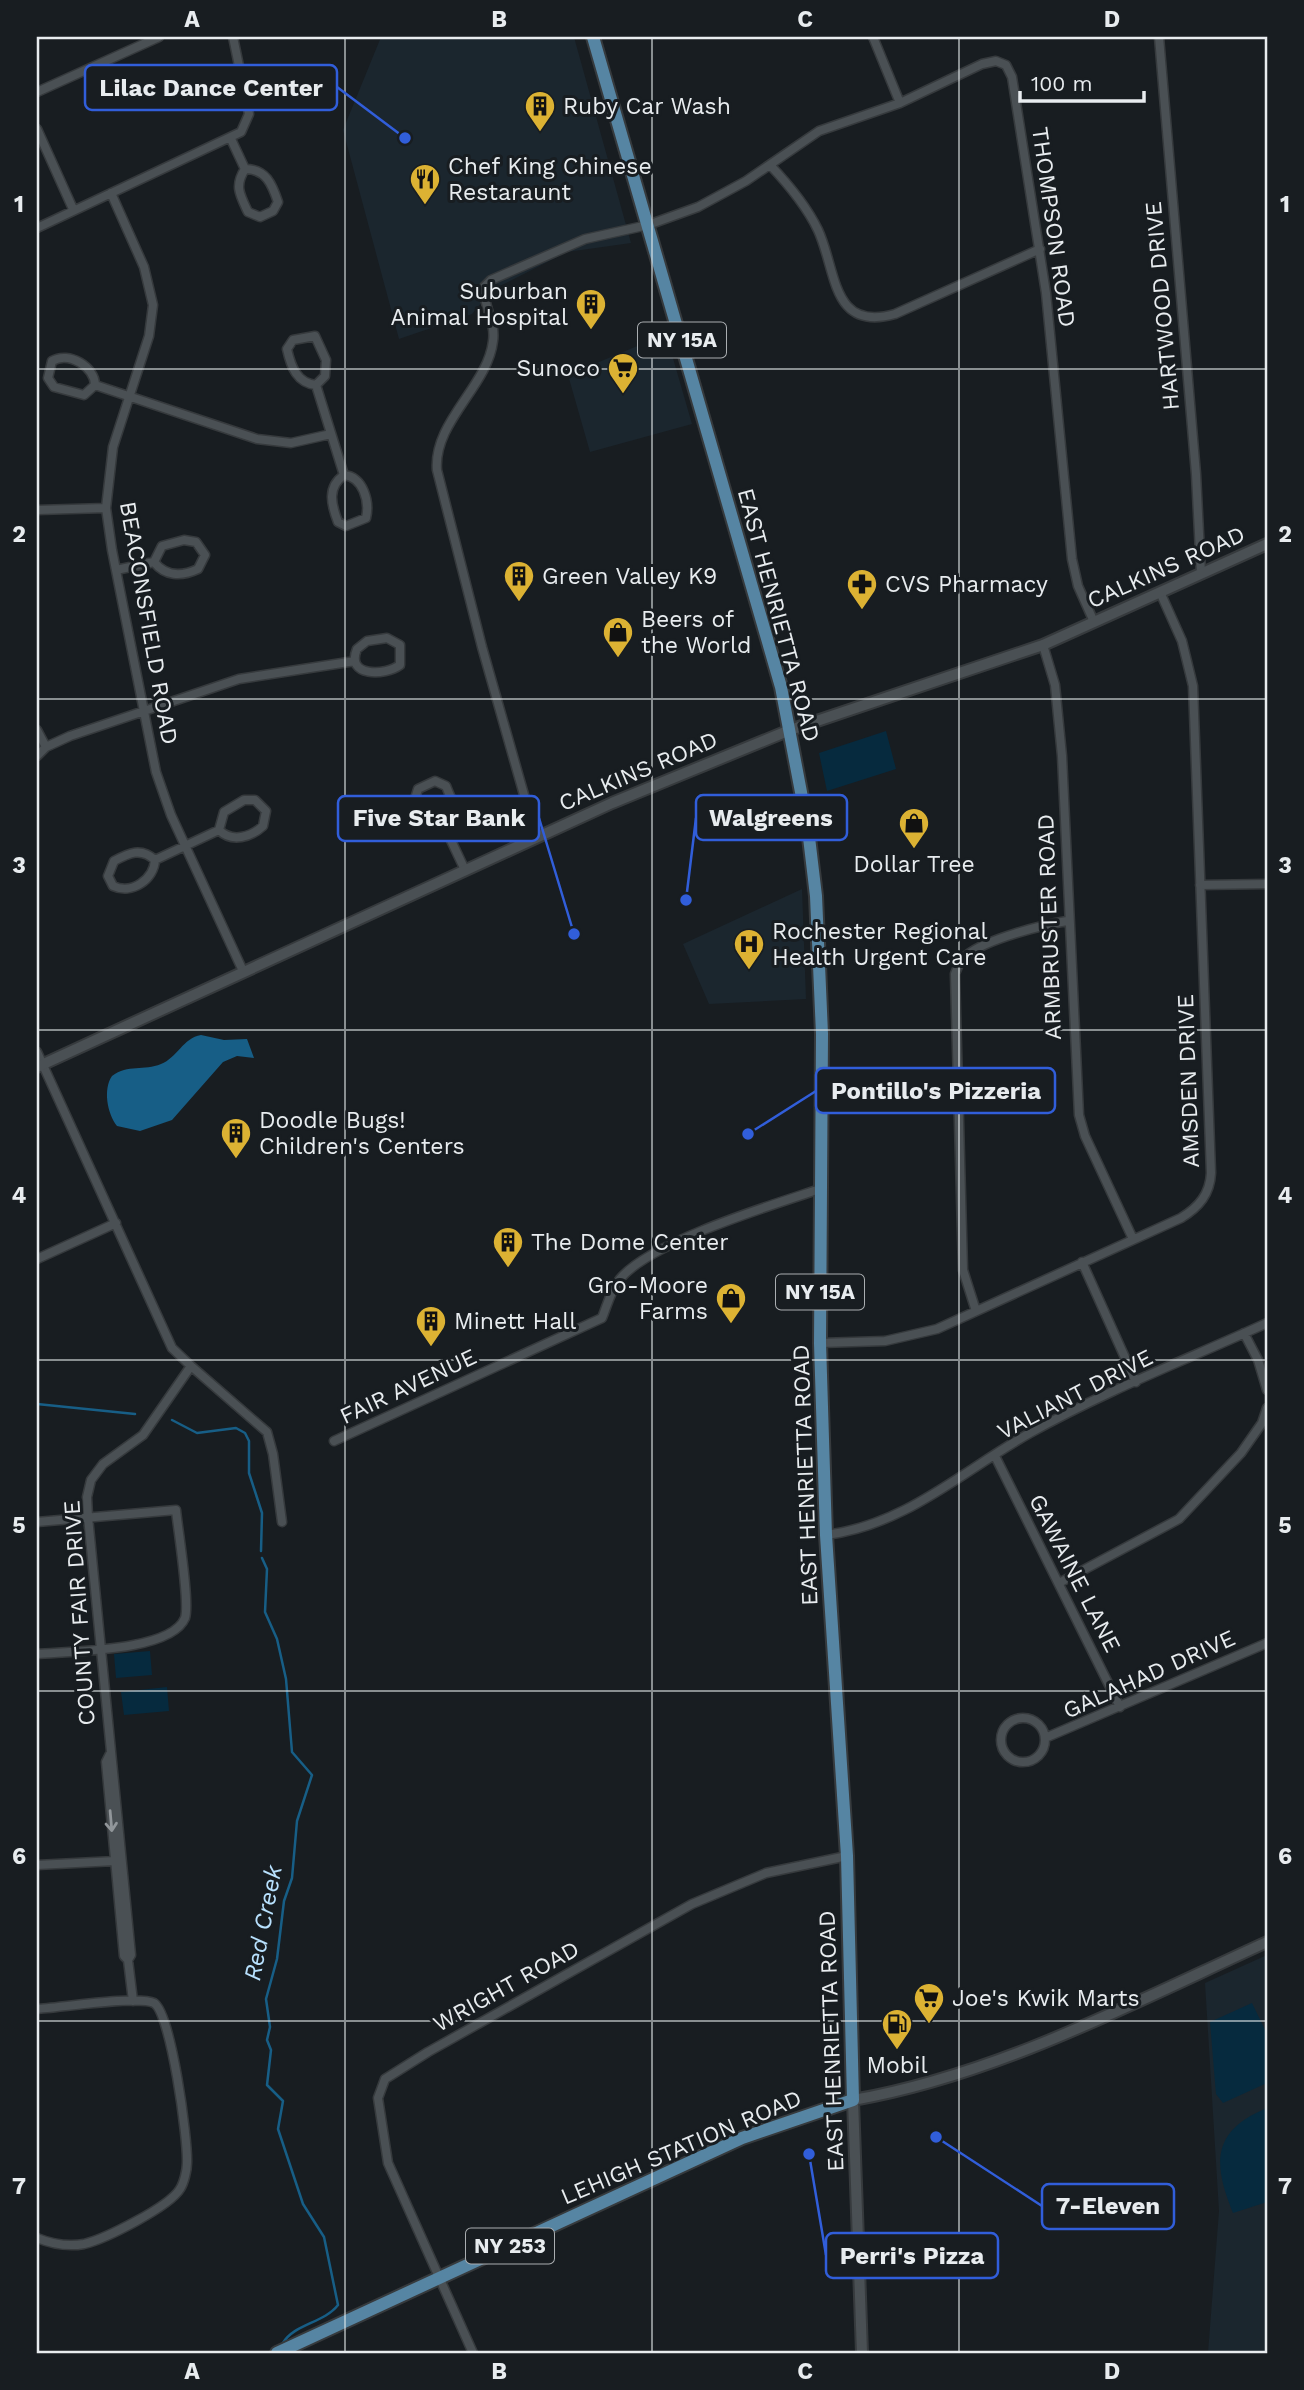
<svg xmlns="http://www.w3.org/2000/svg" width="1304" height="2390" viewBox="0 0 1304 2390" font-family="'Work Sans',sans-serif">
<rect width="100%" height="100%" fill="#181d21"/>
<!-- built -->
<path fill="#1b262e" d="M 381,37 L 574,37 L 631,243 L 567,252 L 492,290 L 472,314 L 399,339 L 343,130 Z
M 666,334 L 692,424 L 590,452 L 568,375 Z
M 802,889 L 806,999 L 709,1004 L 683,944 Z
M 1267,1955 L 1267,2353 L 1208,2353 L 1219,2211 L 1205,1983 Z"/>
<!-- green -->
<path fill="#062a3e" d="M 886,731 L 896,769 L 827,791 L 819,753 Z
M 150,1651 L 152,1675 L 116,1678 L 114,1654 Z
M 167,1687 L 169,1711 L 124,1715 L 121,1692 Z
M 1252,2003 L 1267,2034 L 1267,2083 L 1223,2103 L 1216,2094 L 1210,2022 Z
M 1267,2108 L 1267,2202 L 1233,2213 C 1213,2164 1211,2131 1267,2108 Z"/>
<!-- water -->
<path fill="#175e86" d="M 201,1035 L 224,1040 L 247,1039 L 254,1058 L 237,1056 L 223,1062 L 172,1120 L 140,1131 L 117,1126 C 107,1113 103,1089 112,1076 C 128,1064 144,1071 161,1064 C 177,1058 183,1038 201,1035 Z"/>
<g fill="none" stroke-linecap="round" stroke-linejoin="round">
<!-- stream -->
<path stroke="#175e86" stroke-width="2.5" d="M 37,1404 L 135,1414
M 172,1420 L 197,1433 L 236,1428 L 245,1433 L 249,1441 L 249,1473 L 262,1513 L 261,1551
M 262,1558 L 267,1569 L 265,1612 L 277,1639 L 286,1679 L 292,1752 L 312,1775 L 297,1821 L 292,1878 L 284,1901 L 277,1959 L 266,1999 L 270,2027 L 267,2040 L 271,2050 L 267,2085 L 283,2101 L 278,2129 L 303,2204 L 324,2237 L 338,2305 C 324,2323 294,2324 283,2343"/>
<!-- minor casing -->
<g stroke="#363a3d" stroke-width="11">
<path id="minor" d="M 873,37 L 900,103
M 1159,37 L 1196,474 L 1201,573
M 37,92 L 159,37
M 37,129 L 73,209
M 231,139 L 245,169 C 234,186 240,195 248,212 L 260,217 L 273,211 L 278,202 C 272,184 266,169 245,169
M 770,165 C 789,185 806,205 818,230 C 837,271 831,332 895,314 L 1040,249
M 111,193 L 144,267 L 153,305 L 149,336 L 113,447 L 106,508 L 112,550 L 156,772 L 171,815 L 243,971
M 37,228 L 241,132 L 249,114 L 233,37
M 95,385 L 84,395 L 54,387 L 48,378 L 52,361 C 69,351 95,367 95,385 L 257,439 L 291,443 L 331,434
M 316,385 C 297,383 291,367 287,349 L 293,340 L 315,336 L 326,360 L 325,376 L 316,385 L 344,475 C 327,487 331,504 338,522 L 346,526 L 366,518 C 370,501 363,477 344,475
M 37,510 L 106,508
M 116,570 L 154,562 C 165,576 181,577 198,569 L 205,555 L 196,542 L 184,540 L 162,546 L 154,562
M 387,638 L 400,645 L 400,665 C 385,676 345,677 357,649 L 367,641 Z
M 1043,645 L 1055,685 L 1062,756 L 1079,1115 L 1085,1136 L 1133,1239
M 37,730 L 46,747
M 37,756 L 46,747 L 70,736 L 239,679 L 355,661
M 448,834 L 429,828 L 414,802 L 418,789 L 435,781 L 446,786 C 453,804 463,818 448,834 L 465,870
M 536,837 L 482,647 L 437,470 C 433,422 488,386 493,341 C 496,322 483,306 484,287 L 491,280 L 585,239 L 648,225 L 698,207 L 746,181 L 819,131 L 900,103 L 982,64 L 996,61 L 1006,65 L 1012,77 L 1046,293 L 1072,559 L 1078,586 L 1094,622
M 155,860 C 154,879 132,895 113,886 L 108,876 L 114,861 C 129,853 141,847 155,860 L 219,830 C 232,843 251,837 263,826 L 266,811 L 255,800 L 244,800 L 224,812 L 219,830
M 1200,885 L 1267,884
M 37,1052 L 172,1348 L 191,1366
M 37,1259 L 116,1223
M 1082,1262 L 1136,1382
M 976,1311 L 963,1270 L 955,974 C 958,966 960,960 967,955 C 987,939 1042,925 1067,921
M 1244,1333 L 1258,1360 L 1267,1390
M 820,1343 L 885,1341 L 937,1329 L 1181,1218 C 1199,1207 1210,1194 1211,1173 L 1193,686 L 1182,641 L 1160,592
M 334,1441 L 602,1318 C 607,1306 611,1289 620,1279 C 650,1242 772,1205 820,1189
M 995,1456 L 1120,1707
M 37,1522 L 176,1510 C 178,1530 190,1603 185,1618 C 171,1652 69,1651 37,1654
M 826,1535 C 906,1525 962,1471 1030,1433 C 1105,1391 1188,1359 1267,1323
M 1059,1583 L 1179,1519 L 1241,1453 L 1262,1423 L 1267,1408
M1001 1740a22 22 0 1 1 44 0a22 22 0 1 1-44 0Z
M 1045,1738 L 1267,1643
M 110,1754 L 106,1762 L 124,1956 L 128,1960 L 131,1955 L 88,1517 L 87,1497 L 91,1480 L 103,1464 L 143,1435 L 191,1366 L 267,1432 L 273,1454 L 282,1522
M 37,1865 L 115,1861
M 128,1960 L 133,2001
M 37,2009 C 58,2008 138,1995 154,2003 C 171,2013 188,2139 187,2163 C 187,2170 184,2183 180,2189 C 169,2207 105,2239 84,2244 C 67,2247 52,2244 37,2238
M 473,2353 L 388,2163 L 378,2098 L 385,2079 L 428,2052 L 692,1904 L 766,1873 L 847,1856"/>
</g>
<!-- secondary casing -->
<g stroke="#363a3d" stroke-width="14">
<path id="secondary" d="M 37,1067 L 612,803 L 790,730 L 1043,645 L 1267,544
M 862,2353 L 853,2100 C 997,2075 1135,2002 1267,1942"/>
</g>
<!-- primary casing -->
<g stroke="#363a3d" stroke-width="16">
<path id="primary" d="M 277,2353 L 742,2138 L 853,2100 L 847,1856 L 826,1535 L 820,1343 L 822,1034 L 816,896 L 808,829 L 781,687 L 593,37"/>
</g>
<!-- minor -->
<use href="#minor" stroke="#4a5054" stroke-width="8"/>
<!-- secondary -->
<use href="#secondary" stroke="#4a5054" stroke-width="10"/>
<!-- primary -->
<use href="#primary" stroke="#5685a3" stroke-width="12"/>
</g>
<!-- one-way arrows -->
<defs><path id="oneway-shaft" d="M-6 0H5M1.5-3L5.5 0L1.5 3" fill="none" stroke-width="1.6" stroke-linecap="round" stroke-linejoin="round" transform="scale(1.75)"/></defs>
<use stroke="#91969a" href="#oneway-shaft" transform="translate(111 1821) rotate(85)"/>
<!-- grid -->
<path fill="none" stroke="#e8ecef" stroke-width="2" stroke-opacity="0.55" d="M 345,37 L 345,2353M 652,37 L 652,2353M 959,37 L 959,2353M 37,369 L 1267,369M 37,699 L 1267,699M 37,1030 L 1267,1030M 37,1360 L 1267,1360M 37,1691 L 1267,1691M 37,2021 L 1267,2021"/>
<!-- icons -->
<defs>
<g id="building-pin" transform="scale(1.575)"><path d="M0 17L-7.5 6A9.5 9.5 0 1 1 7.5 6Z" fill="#dcb233" stroke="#181d21"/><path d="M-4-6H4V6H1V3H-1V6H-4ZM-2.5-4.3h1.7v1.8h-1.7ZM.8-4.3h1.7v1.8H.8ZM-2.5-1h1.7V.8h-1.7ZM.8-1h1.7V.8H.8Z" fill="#111"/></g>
<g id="restaurant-pin" transform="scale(1.575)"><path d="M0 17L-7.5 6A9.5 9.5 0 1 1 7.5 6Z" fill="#dcb233" stroke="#181d21"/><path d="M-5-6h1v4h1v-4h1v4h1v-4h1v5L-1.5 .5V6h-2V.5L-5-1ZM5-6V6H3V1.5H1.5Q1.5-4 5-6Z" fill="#111"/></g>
<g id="supermarket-pin" transform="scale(1.575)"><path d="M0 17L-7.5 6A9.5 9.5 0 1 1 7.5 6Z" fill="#dcb233" stroke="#181d21"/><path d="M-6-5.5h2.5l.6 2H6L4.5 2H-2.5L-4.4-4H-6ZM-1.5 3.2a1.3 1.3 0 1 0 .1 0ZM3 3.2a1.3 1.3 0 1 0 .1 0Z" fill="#111"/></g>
<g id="pharmacy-pin" transform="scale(1.575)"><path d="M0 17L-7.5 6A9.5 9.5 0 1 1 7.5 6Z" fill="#dcb233" stroke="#181d21"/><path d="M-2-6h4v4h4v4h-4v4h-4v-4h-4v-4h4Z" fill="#111"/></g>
<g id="shop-pin" transform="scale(1.575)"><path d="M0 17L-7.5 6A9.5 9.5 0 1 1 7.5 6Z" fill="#dcb233" stroke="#181d21"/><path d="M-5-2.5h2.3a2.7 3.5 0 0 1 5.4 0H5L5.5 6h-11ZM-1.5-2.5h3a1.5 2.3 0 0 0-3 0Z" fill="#111"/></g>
<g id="hospital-pin" transform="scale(1.575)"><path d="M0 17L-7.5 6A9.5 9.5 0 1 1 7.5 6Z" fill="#dcb233" stroke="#181d21"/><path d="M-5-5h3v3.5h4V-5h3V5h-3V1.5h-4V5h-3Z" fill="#111"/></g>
<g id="fuel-pin" transform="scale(1.575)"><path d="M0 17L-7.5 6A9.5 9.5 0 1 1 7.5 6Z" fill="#dcb233" stroke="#181d21"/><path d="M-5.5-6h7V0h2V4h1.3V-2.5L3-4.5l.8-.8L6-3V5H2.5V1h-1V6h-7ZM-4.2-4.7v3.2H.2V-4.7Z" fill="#111"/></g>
</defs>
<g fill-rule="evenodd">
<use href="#building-pin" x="540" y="106"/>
<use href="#restaurant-pin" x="425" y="179"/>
<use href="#building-pin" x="591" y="304"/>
<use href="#supermarket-pin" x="623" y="368"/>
<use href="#building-pin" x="519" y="576"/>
<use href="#pharmacy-pin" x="862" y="584"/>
<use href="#shop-pin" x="618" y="632"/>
<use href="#shop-pin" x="914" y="823"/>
<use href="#hospital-pin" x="749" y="944"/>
<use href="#building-pin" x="236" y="1133"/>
<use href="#building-pin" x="508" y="1242"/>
<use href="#shop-pin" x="731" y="1298"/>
<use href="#building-pin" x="431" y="1321"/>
<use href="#supermarket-pin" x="929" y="1998"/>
<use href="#fuel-pin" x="897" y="2024"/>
</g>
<g text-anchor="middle" stroke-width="6" stroke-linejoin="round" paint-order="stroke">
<!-- shield labels -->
<g fill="#181d21" stroke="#aaaeb1" stroke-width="2">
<rect x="638" y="322.5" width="88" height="35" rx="5"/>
<rect x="776" y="1274.5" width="88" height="35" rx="5"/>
<rect x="466" y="2228.5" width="88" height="35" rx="5"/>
</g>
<g font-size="21" font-weight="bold" fill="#e8ecef">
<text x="682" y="347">NY 15A</text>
<text x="820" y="1299">NY 15A</text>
<text x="510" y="2253">NY 253</text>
</g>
<!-- poi labels -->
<g font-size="23" fill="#e8ecef" stroke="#181d21" text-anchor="start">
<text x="563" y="114">Ruby Car Wash</text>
<text x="448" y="174">Chef King Chinese<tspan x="448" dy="26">Restaraunt</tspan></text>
<text x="568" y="299" text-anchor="end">Suburban<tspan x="568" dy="26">Animal Hospital</tspan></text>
<text x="600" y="376" text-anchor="end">Sunoco</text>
<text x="542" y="584">Green Valley K9</text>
<text x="885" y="592">CVS Pharmacy</text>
<text x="641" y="627">Beers of<tspan x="641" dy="26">the World</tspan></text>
<text x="914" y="872" text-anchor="middle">Dollar Tree</text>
<text x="772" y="939">Rochester Regional<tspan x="772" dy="26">Health Urgent Care</tspan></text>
<text x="259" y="1128">Doodle Bugs!<tspan x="259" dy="26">Children's Centers</tspan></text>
<text x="531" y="1250">The Dome Center</text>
<text x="708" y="1293" text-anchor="end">Gro-Moore<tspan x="708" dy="26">Farms</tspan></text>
<text x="454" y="1329">Minett Hall</text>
<text x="952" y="2006">Joe's Kwik Marts</text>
<text x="897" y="2073" text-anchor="middle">Mobil</text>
</g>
<!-- street labels -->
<g font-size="23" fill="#e8ecef" stroke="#181d21">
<text transform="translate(1054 227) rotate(82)" y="8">THOMPSON ROAD</text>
<text transform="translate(1162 306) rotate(-95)" y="8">HARTWOOD DRIVE</text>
<text transform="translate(1166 567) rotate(-24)" y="8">CALKINS ROAD</text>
<text transform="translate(779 615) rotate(75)" y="8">EAST HENRIETTA ROAD</text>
<text transform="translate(149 623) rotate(80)" y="8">BEACONSFIELD ROAD</text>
<text transform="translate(638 771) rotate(-23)" y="8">CALKINS ROAD</text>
<text transform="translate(1049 927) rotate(-92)" y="8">ARMBRUSTER ROAD</text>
<text transform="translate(1188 1081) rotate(-92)" y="8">AMSDEN DRIVE</text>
<text transform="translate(408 1386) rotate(-25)" y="8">FAIR AVENUE</text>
<text transform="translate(1075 1394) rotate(-27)" y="8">VALIANT DRIVE</text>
<text transform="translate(805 1475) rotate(-92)" y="8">EAST HENRIETTA ROAD</text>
<text transform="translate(1075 1573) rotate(63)" y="8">GAWAINE LANE</text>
<text transform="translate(79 1613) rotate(-94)" y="8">COUNTY FAIR DRIVE</text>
<text transform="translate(1149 1674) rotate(-24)" y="8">GALAHAD DRIVE</text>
<text transform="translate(506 1986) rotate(-29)" y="8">WRIGHT ROAD</text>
<text transform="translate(831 2041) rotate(-92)" y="8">EAST HENRIETTA ROAD</text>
<text transform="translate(681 2147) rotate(-23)" y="8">LEHIGH STATION ROAD</text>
</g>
<!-- water labels -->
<g font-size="24" font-style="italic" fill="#b8e1fe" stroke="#181d21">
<text transform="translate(263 1923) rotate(-79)" y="8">Red Creek</text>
</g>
</g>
<!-- callouts -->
<path fill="none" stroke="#315eda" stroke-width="2.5" d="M405 138L337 87M686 900L696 818M574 934L539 818M748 1134L816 1091M936 2137L1042 2206M809 2154L826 2255"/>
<g fill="#315eda" stroke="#181d21" stroke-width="2.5">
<circle cx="405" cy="138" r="7"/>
<circle cx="686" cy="900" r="7"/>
<circle cx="574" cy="934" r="7"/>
<circle cx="748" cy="1134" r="7"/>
<circle cx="936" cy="2137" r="7"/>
<circle cx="809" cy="2154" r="7"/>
</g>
<g fill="#181d21" stroke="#315eda" stroke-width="2.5">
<rect x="85" y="65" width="252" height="45" rx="7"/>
<rect x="696" y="795" width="151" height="45" rx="7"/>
<rect x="338" y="796" width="201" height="45" rx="7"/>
<rect x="816" y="1068" width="239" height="45" rx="7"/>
<rect x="1042" y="2184" width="132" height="45" rx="7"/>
<rect x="826" y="2233" width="172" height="45" rx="7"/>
</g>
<g font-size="24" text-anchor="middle" font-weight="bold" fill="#e8ecef">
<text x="211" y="96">Lilac Dance Center</text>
<text x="771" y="826">Walgreens</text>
<text x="439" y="826">Five Star Bank</text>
<text x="936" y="1099">Pontillo's Pizzeria</text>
<text x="1108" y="2214">7-Eleven</text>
<text x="912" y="2264">Perri's Pizza</text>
</g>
<!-- border -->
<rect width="1304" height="2390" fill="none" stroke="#181d21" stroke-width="77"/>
<!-- scale -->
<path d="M1020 91v10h124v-10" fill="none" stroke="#e8ecef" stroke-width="3.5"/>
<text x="1031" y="91" font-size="21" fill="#e8ecef" stroke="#181d21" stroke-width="5" paint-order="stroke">100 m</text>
<rect x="38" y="38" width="1228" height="2314" fill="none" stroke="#e8ecef" stroke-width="2.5"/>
<g font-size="23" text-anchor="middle" font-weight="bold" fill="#e8ecef">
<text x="192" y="27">A</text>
<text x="499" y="27">B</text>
<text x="805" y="27">C</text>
<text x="1112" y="27">D</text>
<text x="19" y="212">1</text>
<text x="1285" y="212">1</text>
<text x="19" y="542">2</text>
<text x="1285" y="542">2</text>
<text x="19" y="873">3</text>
<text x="1285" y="873">3</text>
<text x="19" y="1203">4</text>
<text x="1285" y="1203">4</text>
<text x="19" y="1533">5</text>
<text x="1285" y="1533">5</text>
<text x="19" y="1864">6</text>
<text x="1285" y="1864">6</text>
<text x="19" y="2194">7</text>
<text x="1285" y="2194">7</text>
<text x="192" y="2379">A</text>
<text x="499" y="2379">B</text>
<text x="805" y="2379">C</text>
<text x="1112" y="2379">D</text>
</g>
</svg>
